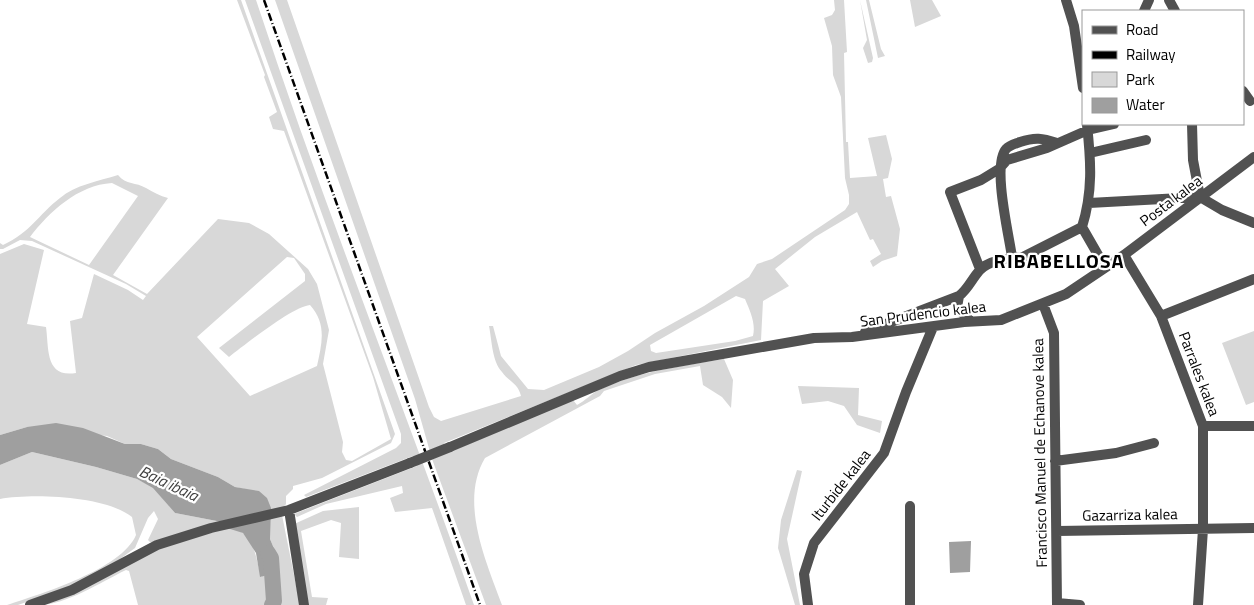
<svg xmlns="http://www.w3.org/2000/svg" width="1254" height="605" viewBox="0 0 1254 605" font-family="'Titillium Web',sans-serif">
<rect width="100%" height="100%" fill="#fff"/>
<!-- green -->
<path fill="#d8d8d8" fill-rule="evenodd" d="M 237,0 L 241,0 L 395,434 L 391,443 L 322,478 L 293,486 L 293,489 L 286,496 L 286,504 L 283,508 L 271,511 L 259,492 L 235,487 L 218,477 L 171,459 L 158,449 L 141,444 L 125,444 L 107,436 L 27,427 L 0,435 L 0,254 L 24,244 L 44,250 L 27,324 L 46,327 C 49,349 45,378 76,373 L 70,321 L 82,318 L 94,274 L 128,290 L 143,300 L 146,296 L 126,284 L 32,241 L 20,240 L 3,249 L 0,249 L 0,243 L 3,245 C 31,232 38,215 60,198 C 75,185 99,181 118,175 C 126,185 136,182 146,188 C 153,192 160,196 168,198 L 113,275 L 147,294 L 218,219 L 249,223 L 269,234 L 308,269 L 317,284 L 329,330 L 323,364 L 343,442 L 342,452 L 346,460 L 352,461 L 391,439 L 373,377 L 292,153 L 284,131 L 273,129 L 269,117 L 277,112 L 264,77 L 265,75 ZM 112,183 L 138,196 L 89,265 L 30,237 C 49,212 78,185 112,183 ZM 287,257 L 294,258 L 305,274 L 305,281 L 219,348 L 229,357 C 246,344 292,307 310,305 C 327,324 322,343 317,366 L 250,396 L 197,337 Z
M 245,0 L 256,0 C 323,204 403,403 474,605 L 466,605 L 432,508 L 395,512 L 390,498 L 403,493 L 402,486 L 326,504 L 297,517 L 294,514 L 417,466 L 413,456 L 306,497 L 304,495 L 396,448 L 401,443 L 401,434 Z
M 275,0 L 287,0 L 429,407 L 434,417 L 441,421 L 521,396 C 518,383 509,382 502,372 C 492,361 492,341 489,326 L 493,326 L 501,356 L 528,389 L 544,390 L 599,367 L 628,351 L 655,333 L 704,306 L 749,277 L 757,264 L 772,259 L 845,210 L 849,204 L 849,195 L 845,178 L 841,97 L 833,75 L 832,46 L 824,18 L 832,15 L 835,10 L 834,0 L 844,0 L 847,52 L 844,53 L 846,142 L 848,142 L 850,178 L 877,176 L 868,138 L 886,135 L 892,159 L 888,178 L 883,179 L 886,197 L 891,196 L 900,229 L 897,256 L 882,261 L 873,267 L 870,261 L 881,254 L 873,239 L 870,240 L 857,212 L 815,237 L 775,269 L 789,286 L 763,301 L 761,340 L 636,365 L 444,443 L 447,453 L 573,400 L 577,405 C 585,401 592,393 599,390 C 639,371 682,366 724,359 L 733,380 L 731,408 L 722,397 L 703,385 L 700,366 L 655,374 L 604,391 L 600,396 L 485,458 C 459,502 486,561 502,605 L 486,605 L 432,459 L 415,399 ZM 736,296 L 745,299 C 750,311 756,323 753,336 L 735,341 L 656,353 L 651,351 L 650,345 Z
M 860,0 L 873,58 L 872,62 L 868,63 L 863,48 L 867,40 Z
M 866,0 L 869,0 L 881,49 L 885,56 L 878,58 Z
M 910,0 L 932,0 L 941,16 L 915,27 Z
M 1254,331 L 1254,402 L 1246,405 L 1222,343 Z
M 798,386 L 859,388 L 858,415 L 882,421 L 880,433 L 857,425 L 844,406 L 828,401 L 802,404 Z
M 32,452 L 96,467 L 137,479 L 153,487 L 175,513 L 222,522 C 228,529 236,528 243,533 C 256,544 257,563 261,577 L 278,558 L 270,539 L 270,518 L 282,515 L 300,605 L 138,605 L 129,571 L 126,570 C 101,582 66,605 39,605 L 153,542 L 150,542 L 148,540 L 158,519 L 154,511 L 148,518 L 135,548 L 120,559 L 78,583 L 18,605 L 7,605 C 41,594 122,569 136,535 L 132,517 C 106,496 33,493 0,499 L 0,465 Z
M 797,470 L 802,471 L 787,539 L 800,605 L 795,605 L 778,548 L 781,520 Z
M 359,507 L 359,559 L 339,557 L 341,523 L 331,520 L 301,531 L 312,597 L 328,598 L 326,605 L 309,605 L 292,525 L 323,511 Z"/>
<!-- water -->
<path fill="#9f9f9f" d="M 56,423 L 83,428 L 125,444 L 141,444 L 158,449 L 171,459 L 218,477 L 235,487 L 259,491 L 267,498 L 271,508 L 270,539 L 278,558 L 279,572 L 260,577 L 256,553 L 243,533 L 227,528 L 222,522 L 175,513 L 153,488 L 137,479 L 96,467 L 32,452 L 0,465 L 0,435 L 27,427 Z
M 971,541 L 970,572 L 950,573 L 949,542 Z"/>
<g fill="none" stroke-linecap="round" stroke-linejoin="round">
<!-- river -->
<path stroke="#9f9f9f" stroke-width="16" d="M 268,553 L 271,558 L 274,601 L 272,605"/>
<!-- minor -->
<path stroke="#515151" stroke-width="10" d="M 1066,0 L 1074,26 L 1083,88
M 1169,0 L 1175,11
M 1144,11 L 1149,0
M 1243,91 L 1250,101
M 1192,124 L 1193,160 L 1200,197
M 1090,153 L 1146,140
M 1200,197 L 1222,210 L 1254,223
M 1089,203 L 1199,197
M 1082,227 C 1093,192 1091,161 1087,125
M 1082,227 L 1105,267
M 1124,255 L 1161,316 L 1203,426 L 1203,529 L 1198,605
M 1012,257 C 1009,235 992,165 1006,149 C 1010,145 1015,144 1020,142 C 1035,137 1042,138 1057,143
M 980,269 L 950,192 L 981,180 L 999,169 L 1007,160 L 1047,148 L 1088,130 L 1114,124
M 959,296 L 957,307 L 970,321
M 1043,304 L 1054,333 L 1057,605
M 1161,316 L 1254,279
M 865,332 L 959,296 C 968,289 972,279 979,271 C 987,261 1009,257 1021,258 L 1082,227
M 1203,426 L 1254,426
M 450,447 L 620,376 L 649,367 L 814,338 L 852,337 L 964,322 L 1001,320 L 1066,294 L 1124,255 L 1254,157
M 1055,461 L 1116,453 L 1154,443
M 289,510 L 304,605
M 1057,531 L 1254,528
M 1057,603 L 1080,605
M 30,605 L 72,590 L 157,545 L 211,528 L 289,510 L 410,463
M 808,605 L 804,574 L 814,543 L 884,453 L 906,392 L 933,327
M 910,605 L 910,506"/>
<!-- rail -->
<path stroke="#000" stroke-width="2.5" stroke-dasharray="8 2.5 1 2.5" stroke-linecap="butt" d="M 264,0 L 480,605"/>
<!-- minor-bridge -->
<path stroke="#515151" stroke-width="10" d="M 410,463 L 450,447"/>
</g>
<g text-anchor="middle" stroke-width="4.5" stroke-linejoin="round" paint-order="stroke">
<!-- street labels -->
<g font-size="15" fill="#000" stroke="#fff">
<text transform="translate(1171 201) rotate(-37)" y="5">Posta kalea</text>
<text transform="translate(923 314) rotate(-7)" y="5">San Prudencio kalea</text>
<text transform="translate(1199 374) rotate(69)" y="5">Parrales kalea</text>
<text transform="translate(1040 453) rotate(-91)" y="5">Francisco Manuel de Echanove kalea</text>
<text transform="translate(841 485) rotate(-52)" y="5">Iturbide kalea</text>
<text transform="translate(1130 515) rotate(-1)" y="5">Gazarriza kalea</text>
</g>
<!-- water labels -->
<g font-size="16" font-style="italic" fill="#404040" stroke="#fff">
<text transform="translate(169 483) rotate(25)" y="6">Baia ibaia</text>
</g>
<!-- district labels -->
<g font-size="20" font-weight="bold" letter-spacing="1" fill="#000" stroke="#fff">
<text x="1059" y="268">RIBABELLOSA</text>
</g>
</g>
<!-- legend -->
<rect x="1082" y="10" width="162" height="115" fill="#ffffff" stroke="#999999"/>
<rect x="1092" y="26" width="25" height="8" fill="#515151" stroke="#999999"/>
<text x="1126" y="35" font-size="15" fill="#000000">Road</text>
<rect x="1092" y="51" width="25" height="8" fill="#000000" stroke="#999999"/>
<text x="1126" y="60" font-size="15" fill="#000000">Railway</text>
<rect x="1092" y="72" width="25" height="15" fill="#d8d8d8" stroke="#999999"/>
<text x="1126" y="85" font-size="15" fill="#000000">Park</text>
<rect x="1092" y="98" width="25" height="15" fill="#9f9f9f" stroke="#999999"/>
<text x="1126" y="110" font-size="15" fill="#000000">Water</text>
</svg>
